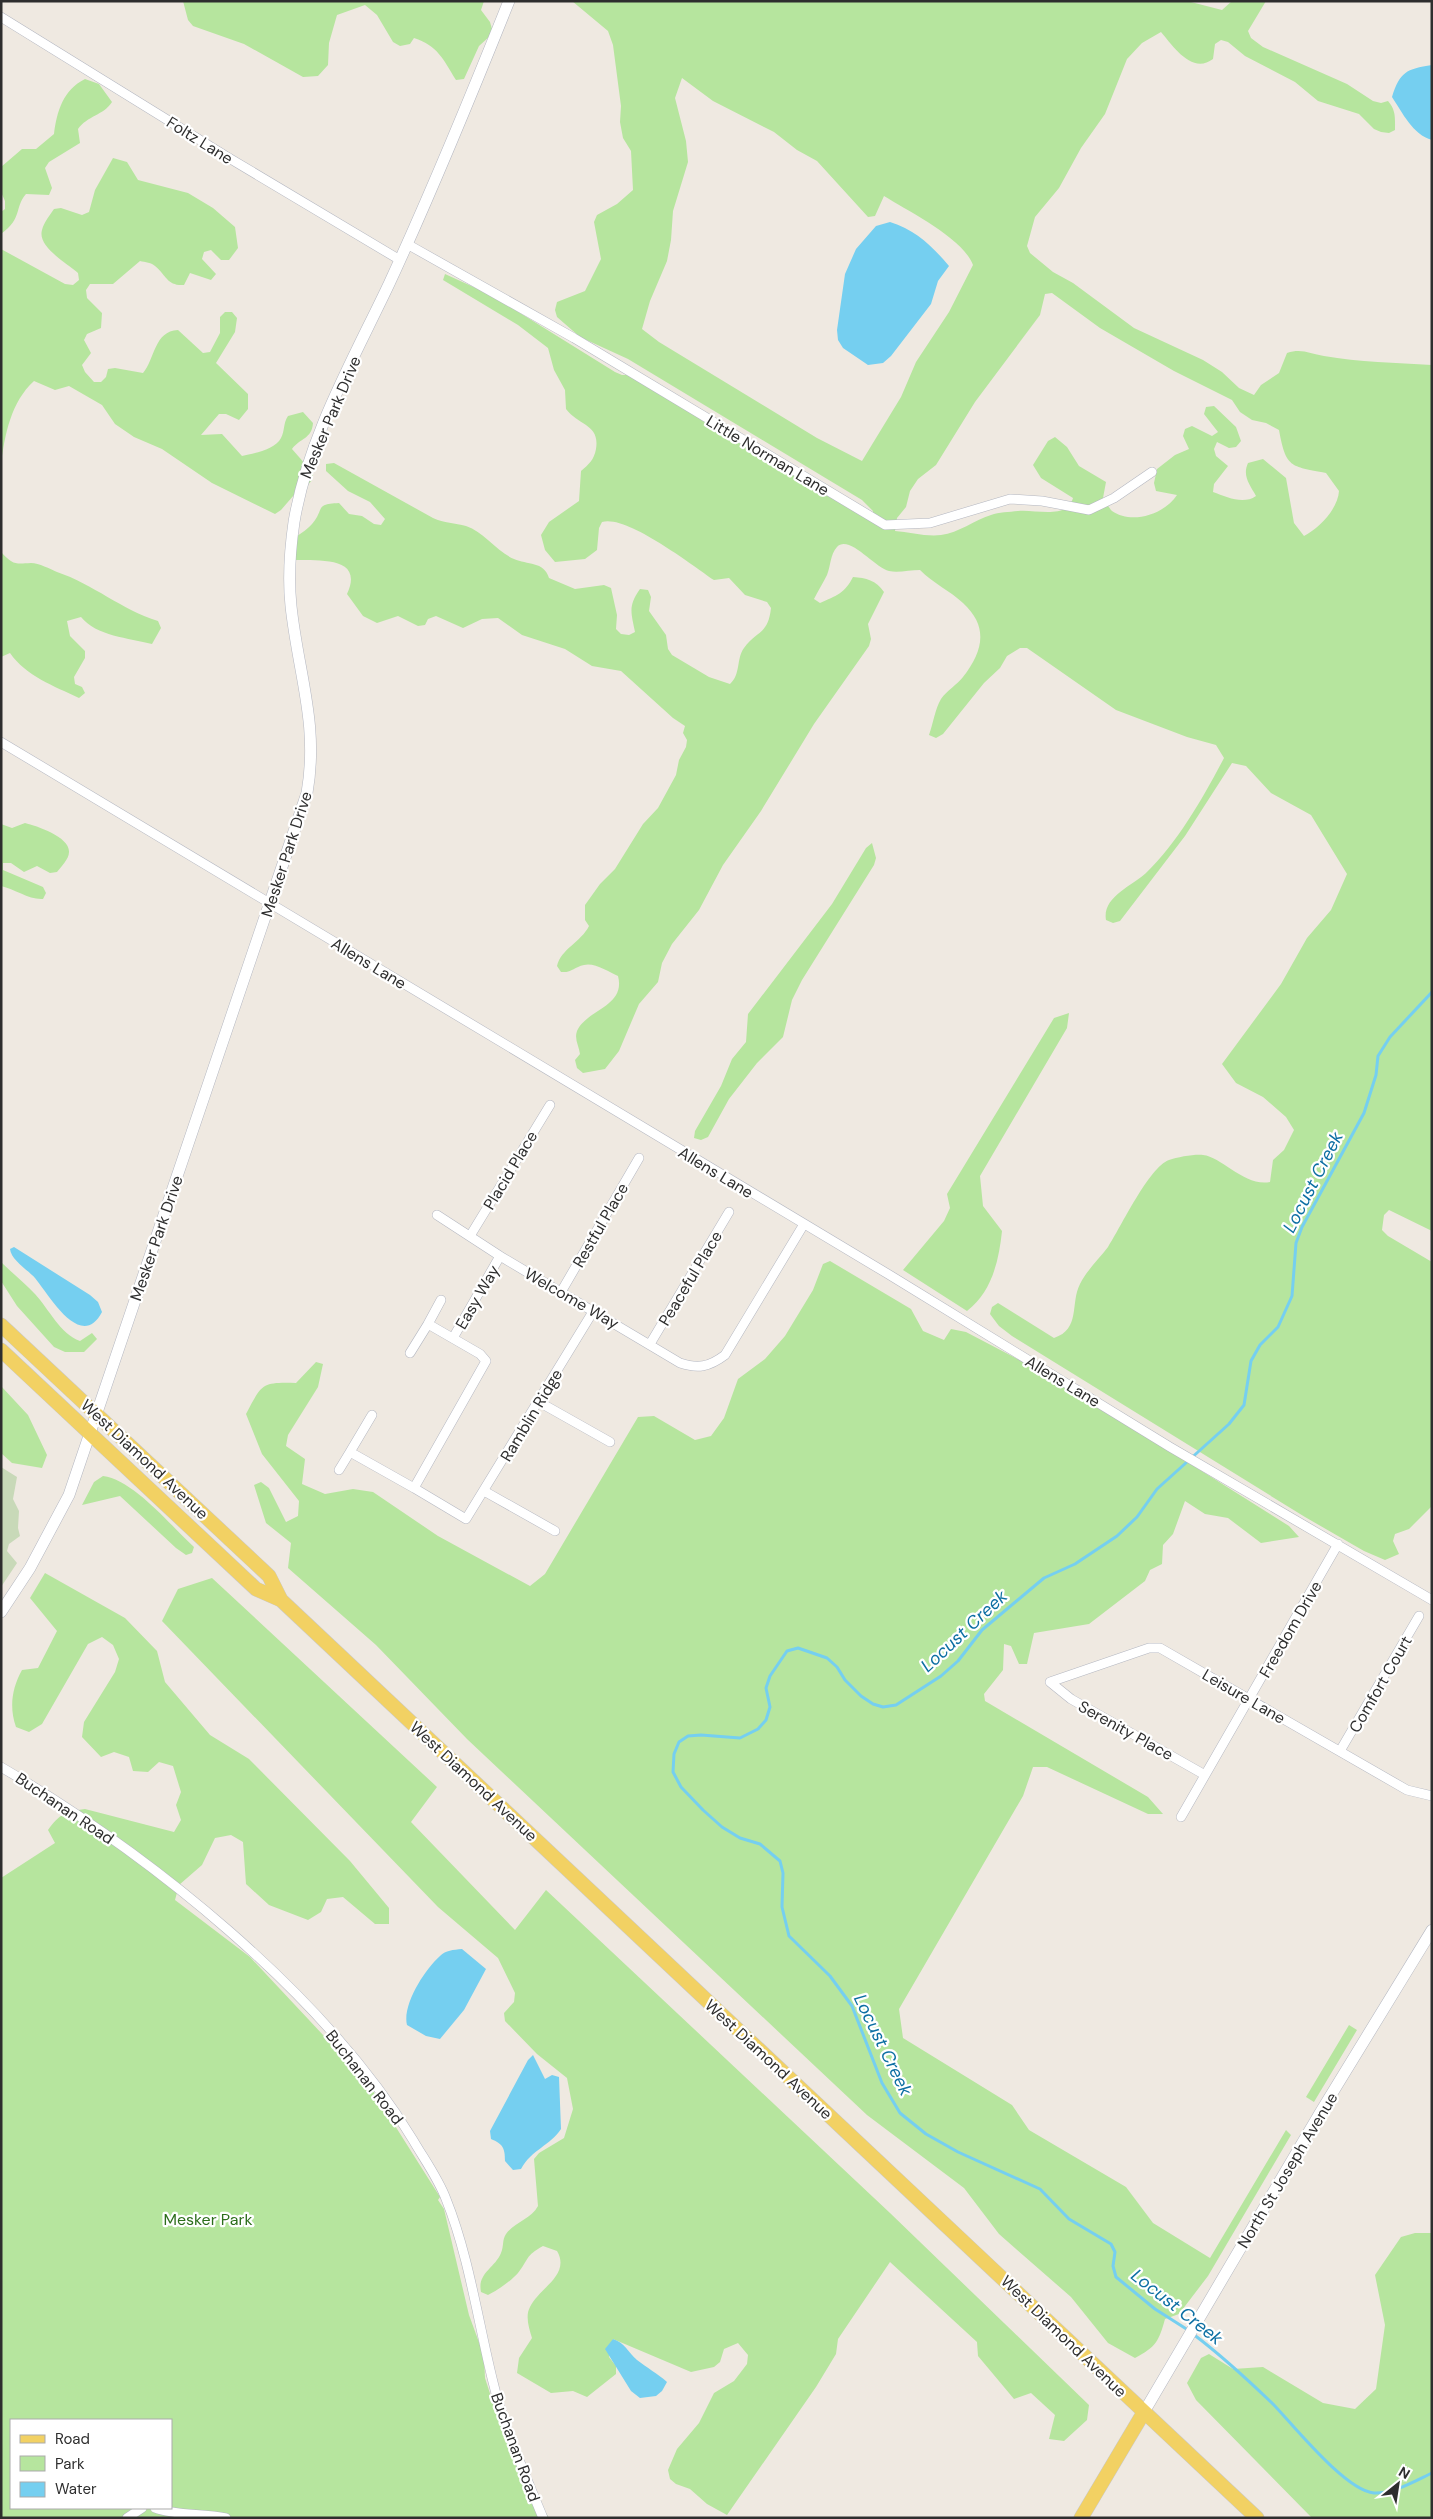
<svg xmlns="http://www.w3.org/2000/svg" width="1433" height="2519" viewBox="0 0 1433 2519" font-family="'DM Sans',sans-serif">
<rect width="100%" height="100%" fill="#efe9e1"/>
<!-- green -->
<path fill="#b6e59e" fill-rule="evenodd" d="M 183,1 L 484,1 L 481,10 L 490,22 L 492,29 L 490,36 L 479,46 L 464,79 L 456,80 C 443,59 438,46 414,38 L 410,44 L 400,46 L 393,42 L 377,15 L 365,5 L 337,15 L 329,43 L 328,65 L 318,76 L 303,77 L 244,44 L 193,26 L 188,20 Z
M 572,1 L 1187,1 L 1222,10 L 1232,1 L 1266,1 L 1248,31 L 1251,38 L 1263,47 L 1347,84 L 1373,101 L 1381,103 L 1388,101 C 1396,110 1395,118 1395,130 L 1389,133 L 1381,132 L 1374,129 L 1359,114 L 1318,101 L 1295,82 L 1245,56 L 1228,42 L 1221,40 L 1215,44 L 1213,59 C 1192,75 1173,46 1161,32 L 1142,43 L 1127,59 L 1105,114 L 1081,148 L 1059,188 L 1035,217 L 1027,246 L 1030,253 L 1053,272 L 1073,283 L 1134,328 L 1203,360 L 1222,372 L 1239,388 L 1254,395 L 1261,385 L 1279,373 L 1287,353 C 1302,348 1310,354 1324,356 C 1359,362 1396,363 1432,365 L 1432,1231 L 1389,1210 L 1384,1215 L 1382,1230 L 1388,1236 L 1432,1262 L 1432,1506 L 1409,1529 L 1395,1534 L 1393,1541 L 1399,1554 L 1385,1560 L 1364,1551 L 1305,1517 L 1012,1336 L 999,1326 L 990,1314 L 992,1307 L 998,1303 L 1054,1338 C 1081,1329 1070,1303 1080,1284 C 1087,1270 1099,1259 1108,1247 C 1121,1227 1149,1167 1169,1160 C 1178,1157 1195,1154 1203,1155 C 1222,1157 1245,1187 1270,1182 L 1273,1160 L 1284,1150 L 1294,1130 L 1286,1117 L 1263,1097 L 1236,1083 L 1222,1064 L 1281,984 L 1307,938 L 1331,910 L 1347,874 L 1311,815 L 1271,793 L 1246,766 L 1232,763 L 1185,836 L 1120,921 L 1113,923 L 1106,920 C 1102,897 1132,886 1146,873 C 1178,842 1203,798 1224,758 L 1216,745 L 1187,737 L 1116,710 L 1027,648 L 1020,648 L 1007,656 L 1000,668 L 984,683 L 943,734 L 936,738 L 929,735 C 933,724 935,709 941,699 C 947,690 957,685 963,677 C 983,651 989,627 963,603 C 950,591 933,583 920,570 C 910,570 898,573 889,571 C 875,568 849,534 837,547 C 830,555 831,565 827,575 C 823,583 818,591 814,599 L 820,603 C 836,596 845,593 853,577 C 866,578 876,580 884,592 L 868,624 L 871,639 L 869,646 L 814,724 L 761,811 L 723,865 L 699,910 L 672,944 L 662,963 L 658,982 L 639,1004 L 619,1051 L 605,1069 L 583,1073 L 577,1068 L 575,1060 L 580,1054 C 579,1046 574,1039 577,1031 C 587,1009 626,1007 618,976 C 609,972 594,962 584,965 C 574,967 572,973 561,972 L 557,966 C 561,949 581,942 589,926 L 585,920 L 585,905 L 600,884 L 615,869 L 643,824 L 658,808 L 676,775 L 679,760 L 686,747 L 687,740 L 683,733 L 685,726 L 673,718 L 621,671 L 592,666 L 565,649 L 522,635 L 498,618 L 482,619 L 463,628 L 436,616 L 428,619 L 425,625 L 418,626 L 398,616 L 377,623 L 363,616 L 347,594 C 365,555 317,561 292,560 L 296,537 C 301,533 308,529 312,524 C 325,509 314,504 339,503 L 349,514 L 362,516 L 374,524 L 381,525 L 385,519 L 370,502 L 348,491 L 326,471 L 326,464 L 334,463 L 433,518 C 444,523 455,523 466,526 C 484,532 497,552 514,559 C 527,565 544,561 549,578 L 575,589 L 604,585 L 611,588 L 617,615 L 616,629 L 621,634 L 629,635 L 635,632 C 631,612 628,606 640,589 L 648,590 L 651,597 L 649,611 L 666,635 L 668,649 L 672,655 L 709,677 L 730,684 C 741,674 736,659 744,648 C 757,630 768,635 771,608 L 767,602 L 745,595 L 729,578 L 714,580 C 692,565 626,514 602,522 L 599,528 L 597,550 L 585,559 L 555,562 L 545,550 L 541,535 L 549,522 L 579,501 L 581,471 C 589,464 594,460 596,449 C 600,424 579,426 566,409 L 565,390 L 554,370 L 548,348 L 518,325 L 443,280 L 445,274 L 491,295 L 615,372 L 622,375 L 636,375 C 712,427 789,477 873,518 L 873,511 L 862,500 L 628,359 L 580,337 L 557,317 L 555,310 L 557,302 L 585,291 L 601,259 L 594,222 L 597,215 L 617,204 L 633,190 L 631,151 L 623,138 L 620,122 L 621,106 L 613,45 L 608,31 ZM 682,78 L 713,101 L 774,132 L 797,150 L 817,161 L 868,217 L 875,216 L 884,196 C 908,211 963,238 973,265 L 949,312 L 916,362 L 901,397 L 862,461 L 817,438 L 659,342 L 642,329 L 650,301 L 667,261 L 671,240 L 673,211 L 688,162 L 686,141 L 675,98 ZM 1052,293 L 1100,328 L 1174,371 L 1232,400 L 1240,412 L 1252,420 L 1266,423 L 1279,430 C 1286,468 1290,466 1326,473 L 1339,491 C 1338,509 1319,528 1304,536 L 1294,523 L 1286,478 L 1263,459 L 1248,463 C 1242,476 1250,485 1256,496 C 1243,505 1227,497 1213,492 L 1214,484 L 1228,466 L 1216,456 L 1214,449 L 1217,442 L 1229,448 L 1236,447 L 1241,441 L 1236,427 L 1214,406 L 1206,407 L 1204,414 L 1218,432 L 1212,436 L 1192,426 L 1185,429 L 1183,436 L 1189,449 L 1175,455 L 1157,469 L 1154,483 L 1156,491 L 1177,495 C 1165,514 1132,525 1112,511 C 1109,508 1106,502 1103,498 L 1106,482 L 1079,466 L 1067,447 L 1055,437 L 1048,441 L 1033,465 L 1041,478 L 1073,498 C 1067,520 1035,509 1018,511 C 1009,512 999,512 991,515 C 974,520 959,533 941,535 C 927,537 909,532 895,531 L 897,518 L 906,507 L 910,491 L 918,479 L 936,465 L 975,402 L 1040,315 L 1045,294 Z
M 85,79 L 99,84 L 112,102 C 104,115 87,116 78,129 L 80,143 L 49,162 L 45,168 L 52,188 L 49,195 L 26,194 C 14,208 23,218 1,234 L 1,212 L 5,209 L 5,201 L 1,192 L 1,167 L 22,149 L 36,149 L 54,134 C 57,111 63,90 85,79 Z
M 113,158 L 127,162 L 138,180 L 188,193 L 213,208 L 235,227 L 238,248 L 229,260 L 221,260 L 211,250 L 204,252 L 202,259 L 216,274 L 211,280 L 190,273 L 184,285 C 167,286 167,276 155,266 C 152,263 145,262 140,261 L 113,284 L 90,284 L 86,290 L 87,298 L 102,313 L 101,328 L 87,334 L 84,340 L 91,353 L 82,365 L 85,372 L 94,382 L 101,382 L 106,377 L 108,369 L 115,368 L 143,373 C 155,359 154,331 178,330 L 203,353 L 210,352 L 220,333 L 220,317 L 225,312 L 232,312 L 237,318 L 235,332 L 216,363 L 248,394 L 248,409 L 239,420 L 226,414 L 219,414 L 201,435 L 222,434 L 242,456 C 254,453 275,450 281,438 C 285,431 283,423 288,416 L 303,412 L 313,423 C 312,439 300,438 292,449 L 313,473 L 312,480 L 307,486 L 300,488 L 281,510 L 275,514 L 212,483 L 162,449 L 134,437 L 115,424 L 102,405 L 69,386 L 55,390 L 34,381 C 11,402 5,434 1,464 L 1,249 L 65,284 L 73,285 L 79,280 L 78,273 C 67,263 37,247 42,230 C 44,222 50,215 54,209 L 61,208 L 82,215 L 89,212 L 95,190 Z
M 1,552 C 13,565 15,564 31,563 C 39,563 50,569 57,572 C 93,584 122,610 158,621 L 161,628 L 152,644 C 129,638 96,636 81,617 L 67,621 L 70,636 L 85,651 L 85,658 L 74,677 L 75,684 L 82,687 L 85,693 L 79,698 C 54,686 26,676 10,653 L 1,657 Z
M 25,823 C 37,826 70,837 69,852 C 69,859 61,867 57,872 L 50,873 L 37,866 L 24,872 L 11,863 L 3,863 L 3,870 L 43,887 L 46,893 L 43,899 C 29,900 15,889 1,886 L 1,824 L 12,828 Z
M 872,843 L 876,858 L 874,865 L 802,980 L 792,1000 L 783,1037 L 757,1063 L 729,1099 L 708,1137 L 701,1140 L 694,1138 L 695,1131 L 721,1086 L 732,1059 L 746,1042 L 748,1014 L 832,904 L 866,848 Z
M 1069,1013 L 1067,1028 L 980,1176 L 983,1206 L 1002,1231 C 999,1260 992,1292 967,1311 L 903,1270 L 944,1221 L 950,1208 L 947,1194 L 1054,1018 Z
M 830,1261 L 911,1309 L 923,1331 L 944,1340 L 951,1329 L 966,1332 L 1054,1378 L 1289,1526 L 1299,1537 L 1261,1543 L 1228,1518 L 1205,1514 L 1185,1501 L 1173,1534 L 1163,1545 L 1162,1564 L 1150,1570 L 1145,1581 L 1089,1624 L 1034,1633 L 1027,1664 L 1019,1664 L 1011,1646 L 1004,1644 L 1003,1670 L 984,1694 L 985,1701 L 1148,1797 L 1163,1814 L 1148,1814 L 1047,1767 L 1033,1767 L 1023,1796 L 899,2009 L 903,2038 L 1012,2105 L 1029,2130 L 1126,2187 L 1153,2223 L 1210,2258 L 1286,2130 L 1291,2135 L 1208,2276 L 1179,2314 L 1165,2319 C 1159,2341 1156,2347 1135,2358 L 1108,2343 L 1071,2297 L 999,2234 L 964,2188 L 867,2115 L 467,1739 L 376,1645 L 288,1568 L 291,1543 L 266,1523 L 254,1485 L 261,1482 L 269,1488 L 286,1522 L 298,1516 L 299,1501 L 262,1454 L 246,1414 C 262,1384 261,1382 296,1383 L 316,1362 L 323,1364 L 318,1387 L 288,1435 L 286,1446 L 305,1459 L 302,1484 L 325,1494 L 353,1489 L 373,1492 L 438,1536 L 530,1586 L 545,1574 L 638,1417 L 654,1416 L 695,1440 L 711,1436 L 724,1418 L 738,1379 L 765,1359 L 785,1336 L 813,1290 L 823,1264 Z
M 1,1262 C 12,1273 25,1283 35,1294 C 49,1309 60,1334 80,1341 L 92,1333 L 97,1339 L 84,1352 L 65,1352 L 54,1347 L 17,1306 L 1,1281 Z
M 1,1386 L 28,1415 L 47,1455 L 42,1468 L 12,1463 L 1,1453 Z
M 103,1476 C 134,1480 171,1526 194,1547 L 192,1553 L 186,1555 L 176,1548 L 120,1496 L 82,1505 L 94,1482 Z
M 45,1573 L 125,1618 L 157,1651 L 165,1682 L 210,1735 L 249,1759 L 350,1861 L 389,1908 L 389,1924 L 375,1924 L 343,1897 L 327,1899 L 321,1912 L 308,1920 L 269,1905 L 246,1884 L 243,1842 L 231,1835 L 215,1838 L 202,1865 L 179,1885 L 175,1900 L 250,1957 L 368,2083 L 440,2197 L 438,2200 L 444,2209 L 469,2315 L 484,2356 L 485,2378 L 496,2412 L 514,2448 L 525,2480 L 549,2518 L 1,2518 L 1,1878 L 55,1843 L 48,1830 C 59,1814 66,1812 85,1809 L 174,1832 L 181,1820 L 176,1805 L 181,1792 L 173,1766 L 159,1762 L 148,1772 L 133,1771 L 129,1757 L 114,1752 L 101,1757 L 82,1737 L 84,1722 L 115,1672 L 119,1659 L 113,1645 L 102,1637 L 88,1644 L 42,1724 L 29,1732 L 16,1727 C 9,1707 12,1688 22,1670 L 38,1668 L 57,1631 L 30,1598 ZM 11,2420 L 171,2420 L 171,2508 L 11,2508 Z
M 212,1578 L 437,1787 L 411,1822 L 515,1930 L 546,1890 L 890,2213 L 1089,2405 L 1087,2420 L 1064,2441 L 1049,2439 L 1055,2415 L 1031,2393 L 1014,2399 L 978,2356 L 977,2342 L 890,2262 L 838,2339 L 836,2354 L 816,2387 L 727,2515 L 707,2504 L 690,2489 L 676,2484 L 670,2479 L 668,2470 L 677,2449 L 699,2423 L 714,2393 L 734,2381 L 747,2364 L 748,2355 L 738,2343 L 724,2349 L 720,2362 L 714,2367 L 691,2372 L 613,2339 L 609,2357 L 616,2366 L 616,2374 L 587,2397 L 573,2391 L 551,2393 L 517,2373 L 519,2358 L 532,2338 C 529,2328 525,2316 530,2307 C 539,2288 571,2275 557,2251 L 543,2246 C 525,2256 529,2259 518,2273 C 511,2281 498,2290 488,2295 L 481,2292 C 477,2273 495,2268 501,2253 C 504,2246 502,2240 506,2234 C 515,2222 531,2219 538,2206 L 534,2159 L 539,2153 L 564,2138 L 573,2109 L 567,2078 L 537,2054 L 505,2021 L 504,2013 L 514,2002 L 515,1993 L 498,1958 L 438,1907 L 162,1621 L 178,1589 Z
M 1349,2025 L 1357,2030 L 1314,2102 L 1306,2097 Z
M 1415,2233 L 1432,2233 L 1432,2518 L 1312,2518 L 1196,2400 L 1187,2383 L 1201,2358 L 1209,2354 L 1233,2369 L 1263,2367 L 1323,2403 L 1355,2409 L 1376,2389 L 1385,2325 L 1375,2275 L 1401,2237 Z"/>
<!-- cemetery -->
<path fill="#c8d9b8" d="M 1,1467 L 17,1477 L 13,1499 L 19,1511 L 18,1528 L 20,1536 L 9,1544 L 7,1551 L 17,1563 L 1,1587 Z"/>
<!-- water -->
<path fill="#75cff0" d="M 1432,65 L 1432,140 C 1413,135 1402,112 1392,97 C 1400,72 1406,69 1432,65 Z
M 890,222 C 916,230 932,246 949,266 L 938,281 L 931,304 L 891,356 L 883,363 L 868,365 L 843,348 L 838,340 L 837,330 L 845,274 L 856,249 L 876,226 Z
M 14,1247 L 90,1295 L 98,1302 L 102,1312 C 81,1352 49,1295 35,1278 C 28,1270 11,1260 10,1249 Z
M 462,1949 L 486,1969 L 464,2010 L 440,2039 L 426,2036 L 407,2025 C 402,2005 425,1969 440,1956 C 446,1950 453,1950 462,1949 Z
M 533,2055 L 545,2079 L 552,2075 L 559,2077 L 561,2129 C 550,2146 532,2149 521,2169 L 513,2170 L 505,2161 C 505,2148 503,2144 491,2139 L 490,2131 L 528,2060 Z
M 613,2339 C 625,2343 628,2352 637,2360 C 647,2368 657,2373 667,2382 L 662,2391 L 656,2396 L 640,2398 L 631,2391 L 605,2349 Z"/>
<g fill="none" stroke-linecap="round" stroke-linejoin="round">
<!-- stream -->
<path stroke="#75cff0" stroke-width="3" d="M 1188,2330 L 1155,2309 L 1116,2277 L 1113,2266 L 1115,2252 L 1111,2244 L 1069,2219 L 1040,2189 L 958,2152 L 926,2134 L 900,2113 L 882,2083 L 852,2006 L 830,1976 L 789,1936 L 782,1907 L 783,1873 L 780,1861 L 760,1844 L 740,1838 L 722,1827 L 703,1810 L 681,1787 L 673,1772 L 674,1754 L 679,1742 L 688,1736 L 701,1735 L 740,1738 L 758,1729 L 766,1720 L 770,1707 L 766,1688 L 770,1676 L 787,1651 L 798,1648 L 827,1658 L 837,1667 L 845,1680 L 861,1696 L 873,1704 L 883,1707 L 896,1705 L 941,1676 L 958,1661 L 982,1630 L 1044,1578 L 1075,1564 L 1117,1536 L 1137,1517 L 1157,1489 L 1229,1424 L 1244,1405 L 1251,1361 L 1260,1345 L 1278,1327 L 1292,1296 L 1296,1243 L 1302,1227 L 1364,1113 L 1376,1075 L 1378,1056 L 1390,1037 L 1432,992
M 1193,2334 C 1221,2355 1248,2380 1273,2404 C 1294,2426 1346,2491 1374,2493 C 1393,2494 1415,2481 1432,2473"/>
<!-- street casing -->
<g stroke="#b4b7c1" stroke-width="10">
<path id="street" d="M 1,17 L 229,158 L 400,260
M 407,244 L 574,338 L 885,525 L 930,523 L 1010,499 L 1042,501 L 1089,510 L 1114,498 L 1152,472
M 1,742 L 888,1274 L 1170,1447 L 1432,1600
M 437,1215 L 500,1256 L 680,1363 C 698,1369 709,1367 725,1355 L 804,1224
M 470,1236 L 550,1105
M 561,1292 L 639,1158
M 453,1338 L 500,1256
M 650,1344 L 729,1212
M 410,1353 L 428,1324
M 539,1402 L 610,1442
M 372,1415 L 350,1452 L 414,1488 L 486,1361 L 480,1354 L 428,1324 L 441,1300
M 339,1470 L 350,1452
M 414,1488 L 466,1519 L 594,1310
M 484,1491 L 555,1531
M 1340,1751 L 1419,1616
M 1,1767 C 149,1854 323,1992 413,2140 C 424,2159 438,2178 446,2199 C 469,2256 478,2322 493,2382 C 504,2428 525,2474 543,2518
M 1205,1775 L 1071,1699 L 1050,1682 L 1149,1648 L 1160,1648 L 1407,1790 L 1432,1796
M 1181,1817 L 1338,1544
M 155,2508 C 177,2516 202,2513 226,2518
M 127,2518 L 142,2508"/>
</g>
<!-- secondary casing -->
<g stroke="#b4b7c1" stroke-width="12">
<path id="secondary" d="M 1,1612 L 30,1568 L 69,1495 L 307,793 C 319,724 298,673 291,606 C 288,578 290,550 294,522 C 308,438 353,360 389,284 C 432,191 471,96 509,1
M 1144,2412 L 1320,2113 L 1432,1930"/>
</g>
<!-- primary casing -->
<g stroke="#c9c9c9" stroke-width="15">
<path id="primary" d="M 1,1325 L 269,1576 L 281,1600
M 1,1350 L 256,1589 L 281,1600 L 1257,2518
M 1081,2518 L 1144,2412"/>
</g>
<!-- street -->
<use href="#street" stroke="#fff" stroke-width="9"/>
<!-- secondary -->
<use href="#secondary" stroke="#fff" stroke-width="11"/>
<!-- primary -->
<use href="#primary" stroke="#f2d163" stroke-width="14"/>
</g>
<g text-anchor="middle" stroke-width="4.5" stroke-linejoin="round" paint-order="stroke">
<!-- street labels -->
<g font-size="16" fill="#2e2e2e" stroke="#fff">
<text transform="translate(200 140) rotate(32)" y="6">Foltz Lane</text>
<text transform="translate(330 417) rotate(-67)" y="6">Mesker Park Drive</text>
<text transform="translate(768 455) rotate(31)" y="6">Little Norman Lane</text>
<text transform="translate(286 854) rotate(-72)" y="6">Mesker Park Drive</text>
<text transform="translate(369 963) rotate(31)" y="6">Allens Lane</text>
<text transform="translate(510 1170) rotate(-59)" y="6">Placid Place</text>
<text transform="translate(716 1172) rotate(31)" y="6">Allens Lane</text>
<text transform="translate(600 1225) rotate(-60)" y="6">Restful Place</text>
<text transform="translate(156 1238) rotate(-71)" y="6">Mesker Park Drive</text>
<text transform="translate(690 1278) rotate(-59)" y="6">Peaceful Place</text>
<text transform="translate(477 1297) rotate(-60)" y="6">Easy Way</text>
<text transform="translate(572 1298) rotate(30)" y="6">Welcome Way</text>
<text transform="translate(1063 1381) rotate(31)" y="6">Allens Lane</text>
<text transform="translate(531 1415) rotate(-59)" y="6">Ramblin Ridge</text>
<text transform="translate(145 1459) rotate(43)" y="6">West Diamond Avenue</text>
<text transform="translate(1290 1629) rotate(-60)" y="6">Freedom Drive</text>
<text transform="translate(1380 1684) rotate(-60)" y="6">Comfort Court</text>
<text transform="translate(1244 1696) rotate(30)" y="6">Leisure Lane</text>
<text transform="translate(1126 1730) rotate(29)" y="6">Serenity Place</text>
<text transform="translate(474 1781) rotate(43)" y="6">West Diamond Avenue</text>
<text transform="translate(65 1808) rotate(34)" y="6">Buchanan Road</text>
<text transform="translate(769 2059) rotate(43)" y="6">West Diamond Avenue</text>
<text transform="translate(365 2077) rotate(52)" y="6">Buchanan Road</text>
<text transform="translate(1287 2170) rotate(-59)" y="6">North St Joseph Avenue</text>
<text transform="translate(1064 2336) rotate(44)" y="6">West Diamond Avenue</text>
<text transform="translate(516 2447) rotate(70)" y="6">Buchanan Road</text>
</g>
<!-- park labels -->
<g font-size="16" fill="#2c6e1b" stroke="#fff">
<text x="208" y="2225">Mesker Park</text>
</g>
<!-- water labels -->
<g font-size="18" font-style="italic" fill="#0d6fa3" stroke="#fff">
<text transform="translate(1313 1182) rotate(-63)" y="6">Locust Creek</text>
<text transform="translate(964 1631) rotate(-43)" y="6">Locust Creek</text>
<text transform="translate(883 2045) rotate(64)" y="6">Locust Creek</text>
<text transform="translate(1177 2307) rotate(38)" y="6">Locust Creek</text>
</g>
</g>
<!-- border -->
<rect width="1433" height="2519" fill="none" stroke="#2e2e2e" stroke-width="5"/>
<!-- legend -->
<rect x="10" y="2419" width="162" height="90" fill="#ffffff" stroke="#ababab"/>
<rect x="20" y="2435" width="25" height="8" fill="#f2d163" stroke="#ababab"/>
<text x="55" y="2444" font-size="15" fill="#2e2e2e">Road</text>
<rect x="20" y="2456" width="25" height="15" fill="#b6e59e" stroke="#ababab"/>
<text x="55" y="2469" font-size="15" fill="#2e2e2e">Park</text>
<rect x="20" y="2482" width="25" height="15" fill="#75cff0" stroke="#ababab"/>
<text x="55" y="2494" font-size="15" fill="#2e2e2e">Water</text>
<!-- north arrow -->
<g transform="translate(1398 2484) rotate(30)" stroke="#ffffff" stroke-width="4" paint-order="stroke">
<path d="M0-4L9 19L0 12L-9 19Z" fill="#2e2e2e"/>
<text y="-8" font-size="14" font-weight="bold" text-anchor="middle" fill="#2e2e2e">N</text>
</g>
</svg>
